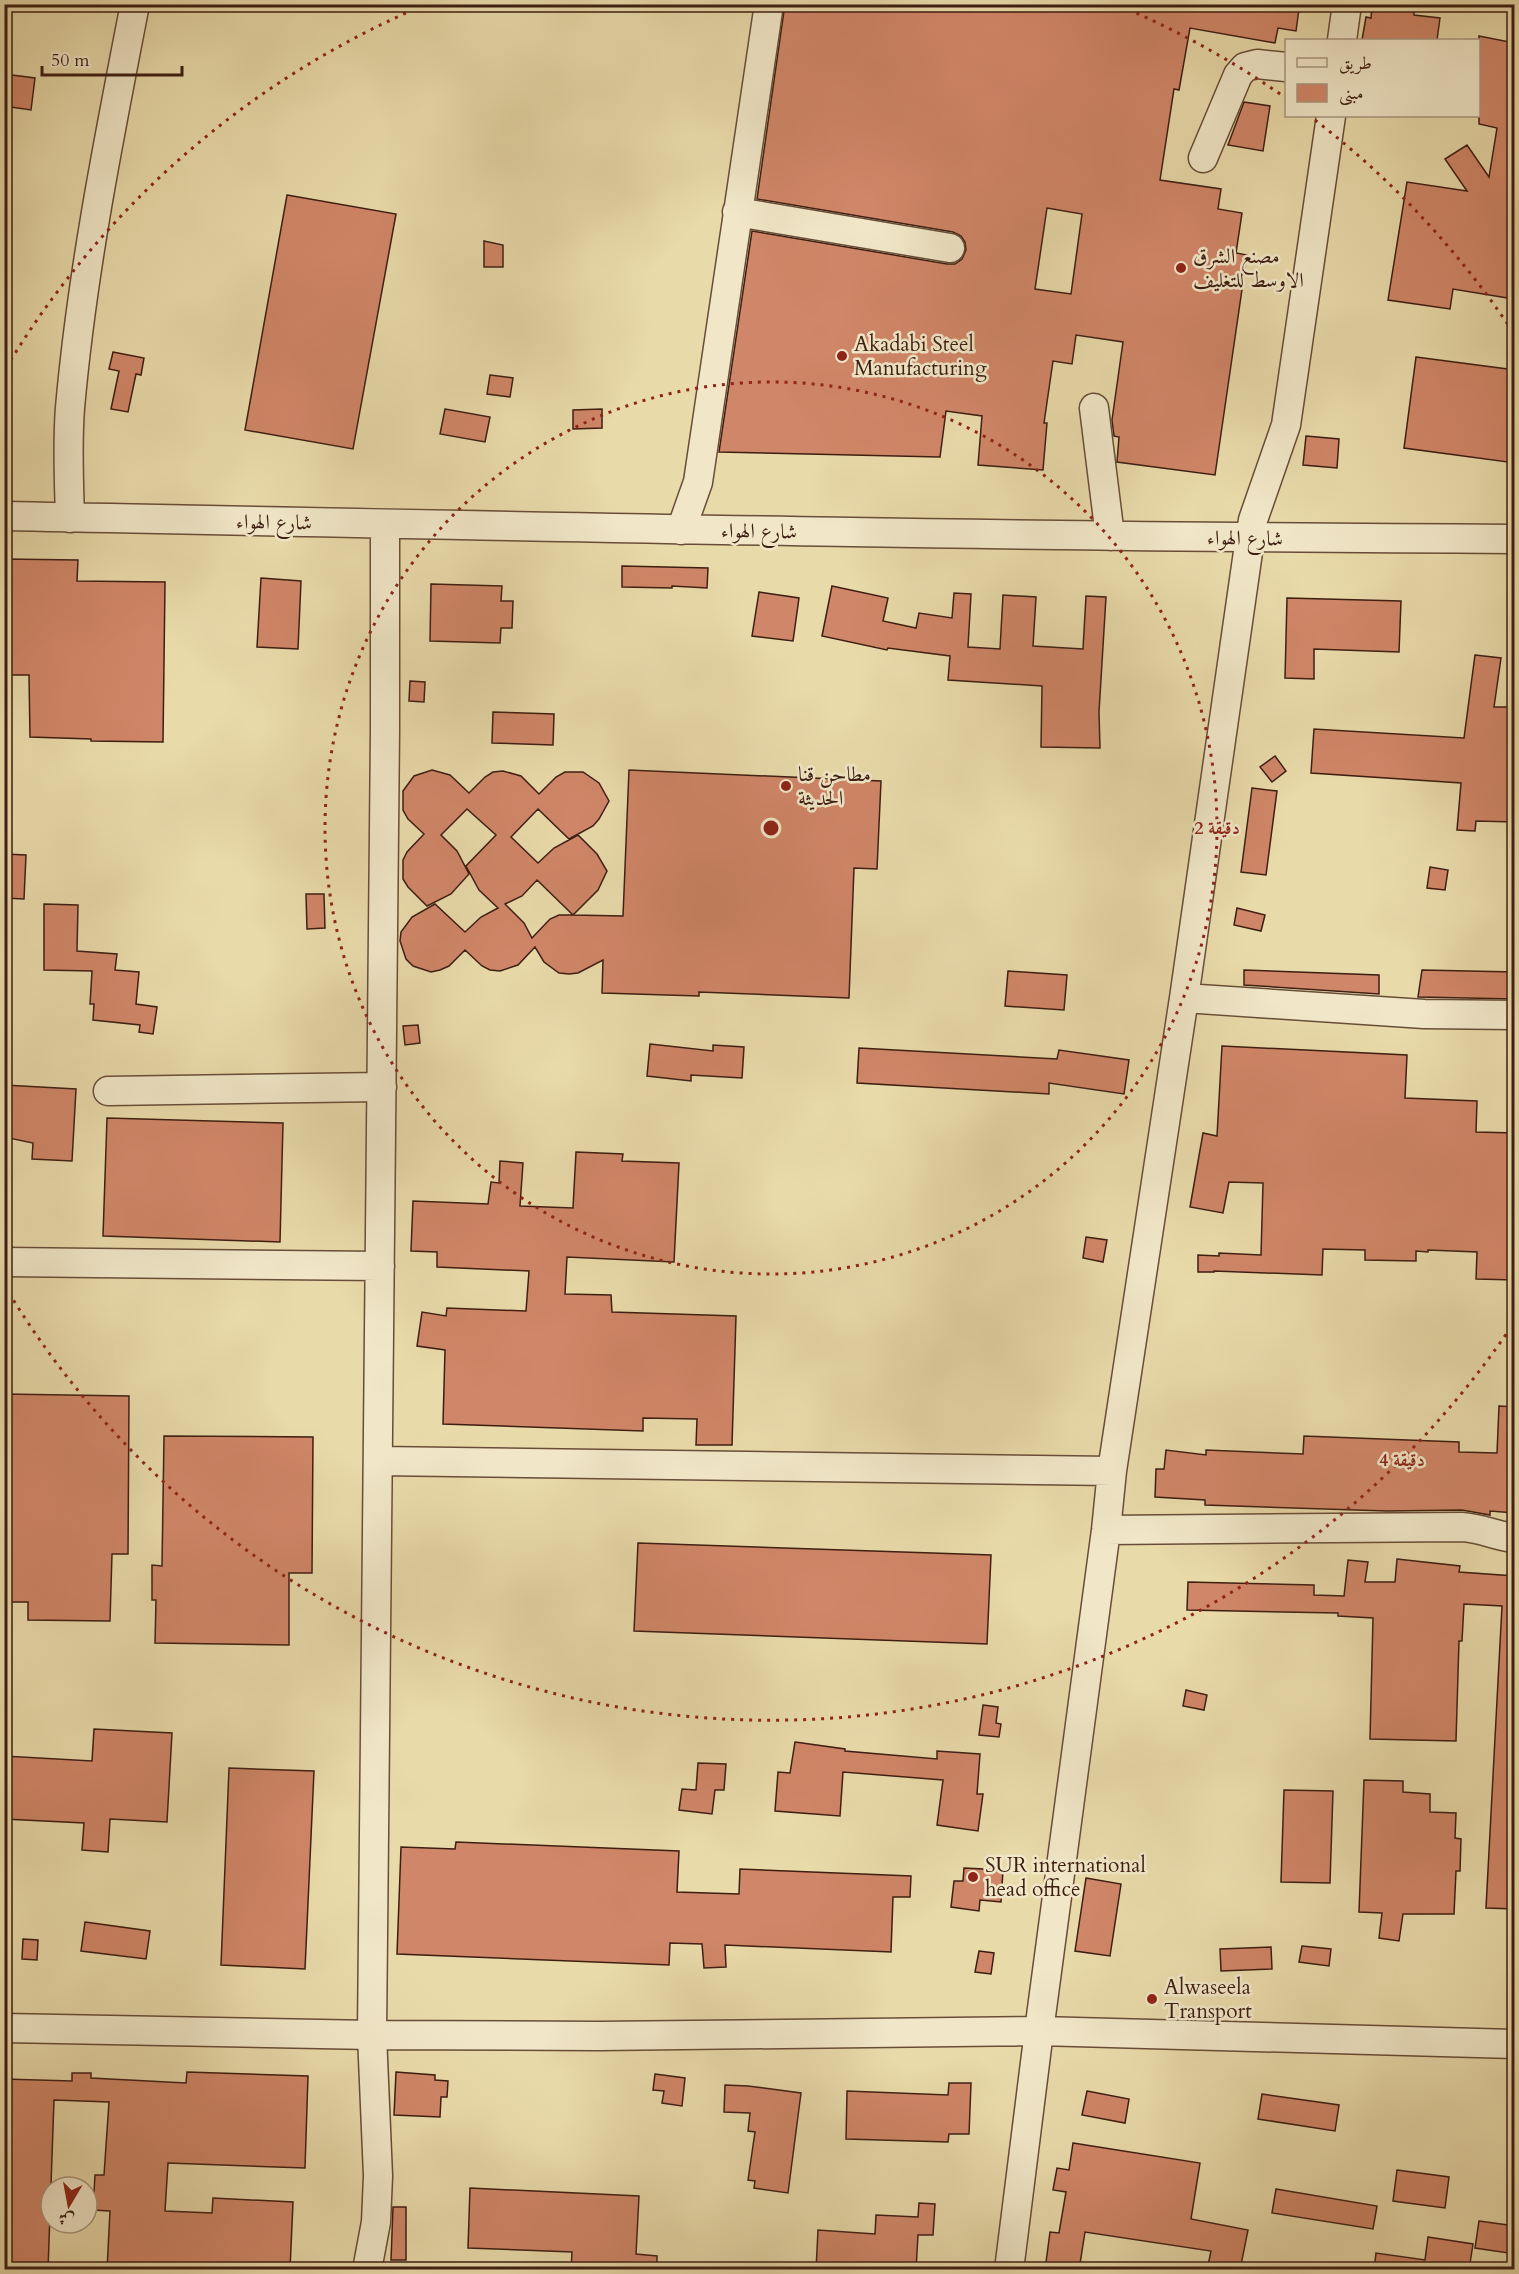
<svg xmlns="http://www.w3.org/2000/svg" width="1519" height="2274" viewBox="0 0 1519 2274" font-family="Cardo,Amiri,serif">
<rect width="100%" height="100%" fill="#e9daaa"/>
<filter id="stains"><feTurbulence type="fractalNoise" baseFrequency=".00333" numOctaves="4"/><feColorMatrix values="0 0 0 0 .2 0 0 0 0 .09 0 0 0 0 .02 0 0 0 .5 -.17"/></filter>
<radialGradient id="worn" r=".72"><stop offset=".6" stop-color="#630" stop-opacity="0"/><stop offset="1" stop-color="#630" stop-opacity=".3"/></radialGradient>
<!-- building -->
<path fill="#d08668" stroke="#3d1e12" stroke-width="1.5" fill-rule="evenodd" d="M 785,4 L 1282,4 L 1281,7 L 1299,9 L 1296,31 L 1278,28 L 1275,43 L 1190,28 L 1179,90 L 1174,89 L 1160,180 L 1221,189 L 1218,209 L 1242,213 L 1236,253 L 1247,255 L 1215,475 L 1117,462 L 1119,437 L 1114,436 L 1112,420 L 1123,342 L 1076,335 L 1072,364 L 1053,361 L 1044,423 L 1047,423 L 1043,470 L 978,465 L 982,416 L 946,411 L 940,457 L 719,452 L 752,231 L 947,264 L 955,264 L 962,259 L 966,250 L 965,242 L 961,236 L 953,232 L 757,199 ZM 1047,208 L 1082,214 L 1071,294 L 1035,289 Z
M 1372,4 L 1399,8 L 1399,9 L 1414,12 L 1414,15 L 1440,18 L 1437,40 L 1362,40 L 1366,17 L 1371,18 Z
M 1479,36 L 1515,43 L 1514,299 L 1453,289 L 1450,309 L 1388,300 L 1407,182 L 1467,191 L 1445,159 L 1467,145 L 1489,177 L 1497,128 L 1479,124 Z
M 4,74 L 35,78 L 31,110 L 4,106 Z
M 1244,102 L 1270,106 L 1263,151 L 1228,145 Z
M 287,195 L 396,214 L 353,449 L 245,430 Z
M 484,241 L 503,245 L 503,267 L 484,267 Z
M 113,352 L 144,358 L 141,375 L 136,374 L 128,412 L 111,409 L 119,371 L 109,369 Z
M 1416,357 L 1515,370 L 1515,463 L 1404,448 Z
M 490,375 L 513,378 L 510,397 L 487,394 Z
M 445,409 L 490,417 L 485,442 L 440,434 Z
M 602,409 L 602,428 L 573,429 L 573,410 Z
M 1306,436 L 1339,439 L 1337,468 L 1303,465 Z
M 4,559 L 78,560 L 77,581 L 165,582 L 163,742 L 91,741 L 91,739 L 30,737 L 29,675 L 4,675 Z
M 622,566 L 708,568 L 707,588 L 672,586 L 672,588 L 622,587 Z
M 261,578 L 301,581 L 298,649 L 257,647 Z
M 431,584 L 502,586 L 501,601 L 513,601 L 512,628 L 501,628 L 500,643 L 430,641 Z
M 832,586 L 888,598 L 883,621 L 916,628 L 919,613 L 952,618 L 954,593 L 971,594 L 968,647 L 1000,649 L 1003,595 L 1036,597 L 1033,646 L 1083,649 L 1086,596 L 1106,597 L 1099,712 L 1100,748 L 1041,747 L 1042,686 L 948,680 L 950,656 L 888,648 L 887,650 L 822,636 Z
M 759,592 L 799,598 L 793,641 L 752,636 Z
M 1287,598 L 1401,601 L 1399,652 L 1314,649 L 1314,679 L 1285,678 Z
M 1475,655 L 1501,658 L 1494,707 L 1515,707 L 1515,822 L 1476,821 L 1475,831 L 1457,830 L 1461,783 L 1311,773 L 1314,729 L 1464,738 Z
M 410,681 L 425,682 L 424,702 L 409,701 Z
M 493,712 L 554,714 L 553,745 L 492,743 Z
M 1275,756 L 1286,771 L 1272,782 L 1260,767 Z
M 432,770 L 450,775 L 469,793 L 485,777 L 493,772 L 503,771 L 521,776 L 539,794 L 556,777 L 565,772 L 583,772 L 599,783 L 609,801 L 599,819 L 593,826 L 569,839 L 538,809 L 511,837 L 538,863 L 554,848 L 578,835 L 597,854 L 607,871 L 598,890 L 573,915 L 623,916 L 629,770 L 881,781 L 877,869 L 854,868 L 849,998 L 699,992 L 699,996 L 602,993 L 603,960 L 578,973 L 569,974 L 559,973 L 544,962 L 535,947 L 518,965 L 500,971 L 490,970 L 482,966 L 465,950 L 449,966 L 440,970 L 431,972 L 413,966 L 406,959 L 400,941 L 401,932 L 412,917 L 435,904 L 465,932 L 481,917 L 498,908 L 479,890 L 466,866 L 496,835 L 467,809 L 441,835 L 457,851 L 469,874 L 451,894 L 427,906 L 408,887 L 403,879 L 403,860 L 407,852 L 424,834 L 408,819 L 403,810 L 403,791 L 414,776 ZM 537,880 L 573,915 L 559,915 L 550,919 L 532,938 L 524,923 L 505,904 L 522,896 Z
M 1252,788 L 1277,791 L 1266,875 L 1241,872 Z
M 4,854 L 26,855 L 24,899 L 4,898 Z
M 1430,867 L 1448,870 L 1445,890 L 1427,888 Z
M 306,894 L 324,894 L 325,928 L 307,929 Z
M 44,904 L 78,905 L 77,951 L 117,954 L 115,970 L 139,972 L 136,1004 L 157,1007 L 153,1034 L 139,1032 L 140,1025 L 93,1020 L 94,1004 L 90,1004 L 92,971 L 44,970 Z
M 1237,908 L 1265,915 L 1261,931 L 1234,925 Z
M 1244,970 L 1379,975 L 1379,994 L 1244,985 Z
M 1422,970 L 1515,972 L 1515,999 L 1418,997 Z
M 1008,971 L 1067,975 L 1064,1010 L 1005,1006 Z
M 418,1025 L 420,1043 L 405,1045 L 403,1026 Z
M 650,1044 L 713,1051 L 713,1045 L 744,1047 L 742,1078 L 691,1075 L 691,1081 L 647,1076 Z
M 1222,1046 L 1407,1055 L 1405,1098 L 1477,1101 L 1476,1132 L 1515,1133 L 1515,1280 L 1476,1279 L 1477,1252 L 1428,1250 L 1428,1252 L 1416,1251 L 1416,1261 L 1365,1260 L 1365,1250 L 1323,1249 L 1322,1275 L 1214,1271 L 1214,1272 L 1198,1272 L 1198,1255 L 1219,1256 L 1219,1253 L 1261,1255 L 1263,1183 L 1229,1182 L 1223,1213 L 1190,1207 L 1203,1133 L 1217,1136 Z
M 859,1048 L 1057,1059 L 1059,1050 L 1129,1060 L 1124,1094 L 1049,1083 L 1049,1094 L 857,1083 Z
M 4,1085 L 76,1089 L 72,1161 L 32,1159 L 33,1143 L 4,1137 Z
M 107,1118 L 283,1123 L 280,1242 L 103,1236 Z
M 576,1152 L 623,1154 L 622,1161 L 679,1163 L 674,1262 L 567,1257 L 565,1294 L 611,1295 L 612,1312 L 736,1316 L 732,1445 L 696,1445 L 697,1419 L 643,1418 L 643,1431 L 443,1424 L 445,1350 L 417,1346 L 422,1312 L 446,1316 L 447,1308 L 526,1311 L 529,1271 L 437,1267 L 437,1252 L 411,1251 L 413,1201 L 488,1204 L 491,1182 L 499,1183 L 500,1161 L 523,1163 L 520,1206 L 573,1208 Z
M 1086,1237 L 1107,1240 L 1103,1262 L 1083,1258 Z
M 4,1394 L 129,1396 L 128,1554 L 112,1554 L 110,1621 L 28,1620 L 28,1602 L 4,1602 Z
M 1499,1406 L 1515,1407 L 1515,1513 L 1490,1511 L 1490,1515 L 1462,1510 L 1387,1511 L 1205,1505 L 1205,1500 L 1155,1497 L 1156,1469 L 1164,1469 L 1166,1450 L 1206,1455 L 1206,1450 L 1303,1454 L 1304,1436 L 1459,1442 L 1459,1452 L 1497,1453 Z
M 164,1436 L 313,1437 L 312,1573 L 289,1573 L 289,1645 L 155,1643 L 156,1600 L 152,1600 L 152,1565 L 162,1566 Z
M 638,1543 L 991,1555 L 987,1644 L 634,1631 Z
M 1397,1559 L 1460,1566 L 1459,1572 L 1515,1576 L 1515,1909 L 1486,1908 L 1502,1606 L 1464,1604 L 1462,1641 L 1459,1641 L 1456,1741 L 1370,1739 L 1373,1618 L 1338,1616 L 1338,1613 L 1187,1610 L 1188,1582 L 1314,1585 L 1314,1595 L 1344,1596 L 1348,1560 L 1368,1562 L 1365,1582 L 1395,1582 Z
M 1186,1690 L 1207,1695 L 1204,1710 L 1183,1706 Z
M 983,1705 L 998,1707 L 996,1723 L 1001,1724 L 999,1737 L 979,1735 Z
M 94,1729 L 172,1733 L 167,1822 L 110,1819 L 108,1852 L 82,1850 L 84,1823 L 4,1819 L 4,1756 L 92,1761 Z
M 795,1742 L 845,1749 L 845,1751 L 937,1759 L 937,1751 L 980,1754 L 977,1794 L 983,1794 L 978,1831 L 937,1825 L 943,1780 L 843,1772 L 840,1816 L 775,1811 L 778,1772 L 790,1773 Z
M 698,1763 L 726,1764 L 724,1790 L 715,1790 L 712,1814 L 679,1810 L 682,1789 L 696,1790 Z
M 229,1768 L 314,1771 L 305,1969 L 221,1965 Z
M 1364,1780 L 1403,1781 L 1403,1792 L 1430,1794 L 1430,1812 L 1456,1813 L 1455,1838 L 1461,1839 L 1460,1871 L 1456,1871 L 1454,1914 L 1403,1914 L 1399,1941 L 1379,1938 L 1382,1913 L 1359,1912 Z
M 1284,1790 L 1333,1791 L 1330,1883 L 1281,1882 Z
M 456,1842 L 679,1851 L 677,1892 L 739,1894 L 740,1869 L 911,1876 L 910,1897 L 893,1897 L 891,1952 L 725,1945 L 726,1967 L 704,1968 L 702,1944 L 670,1943 L 669,1965 L 397,1954 L 401,1847 L 455,1849 Z
M 964,1868 L 1003,1870 L 1001,1902 L 980,1900 L 979,1911 L 951,1907 L 954,1881 L 963,1881 Z
M 1086,1878 L 1121,1884 L 1110,1956 L 1075,1951 Z
M 85,1922 L 150,1931 L 146,1959 L 81,1951 Z
M 23,1939 L 38,1940 L 37,1960 L 22,1959 Z
M 1302,1946 L 1331,1949 L 1329,1966 L 1299,1962 Z
M 1271,1947 L 1272,1969 L 1221,1971 L 1220,1949 Z
M 979,1951 L 994,1953 L 991,1974 L 975,1972 Z
M 187,2072 L 308,2076 L 305,2168 L 168,2163 L 165,2211 L 212,2213 L 213,2198 L 293,2202 L 290,2270 L 107,2270 L 110,2211 L 93,2210 L 95,2175 L 104,2175 L 109,2102 L 54,2100 L 48,2270 L 4,2270 L 4,2079 L 72,2081 L 72,2073 L 91,2073 L 91,2078 L 186,2083 Z
M 396,2072 L 435,2075 L 435,2080 L 448,2081 L 447,2097 L 441,2097 L 440,2117 L 394,2115 Z
M 655,2074 L 685,2078 L 682,2106 L 662,2103 L 664,2091 L 653,2090 Z
M 949,2083 L 971,2083 L 969,2134 L 949,2134 L 948,2142 L 846,2139 L 847,2091 L 948,2095 Z
M 725,2085 L 748,2086 L 801,2093 L 788,2193 L 754,2188 L 755,2181 L 748,2180 L 755,2132 L 748,2131 L 750,2113 L 724,2112 Z
M 1087,2091 L 1129,2099 L 1125,2123 L 1082,2115 Z
M 1262,2094 L 1339,2105 L 1335,2131 L 1258,2119 Z
M 1073,2143 L 1200,2163 L 1191,2219 L 1248,2230 L 1240,2270 L 1207,2270 L 1211,2251 L 1085,2232 L 1079,2270 L 1045,2270 L 1050,2232 L 1059,2233 L 1066,2192 L 1053,2190 L 1057,2168 L 1069,2170 Z
M 1397,2170 L 1449,2177 L 1445,2208 L 1393,2201 Z
M 470,2188 L 639,2196 L 636,2254 L 657,2256 L 657,2270 L 571,2270 L 572,2252 L 468,2248 Z
M 1276,2189 L 1377,2206 L 1373,2229 L 1272,2213 Z
M 919,2203 L 935,2204 L 933,2235 L 918,2235 L 916,2270 L 816,2270 L 818,2230 L 875,2234 L 876,2215 L 918,2217 Z
M 393,2207 L 406,2207 L 406,2260 L 391,2260 Z
M 1479,2221 L 1515,2226 L 1515,2254 L 1475,2248 Z
M 1428,2237 L 1473,2244 L 1469,2270 L 1428,2265 L 1428,2270 L 1374,2270 L 1376,2253 L 1425,2260 Z"/>
<g fill="none" stroke-linecap="round" stroke-linejoin="round">
<!-- minor casing -->
<g stroke="#684d38" stroke-width="31">
<path id="minor" d="M 1342,40 L 1347,4
M 1203,158 L 1238,75 L 1245,67 L 1257,64 L 1286,67
M 737,212 L 950,248
M 1094,408 L 1110,536
M 4,516 C 508,526 1011,537 1514,539
M 70,518 C 69,482 67,445 70,408 C 82,272 109,138 135,4
M 681,530 L 698,482 L 769,4
M 1184,998 L 1424,1014 L 1514,1015
M 108,1091 L 382,1087
M 4,1262 L 380,1266
M 378,1461 L 1112,1471
M 1106,1530 L 1462,1527 C 1481,1528 1496,1536 1514,1538
M 4,2028 L 372,2035 L 599,2036 L 1039,2031 L 1514,2044
M 367,2270 L 376,2222 L 378,2176 L 372,2035 L 385,730 L 385,524
M 1009,2270 L 1039,2031 L 1106,1530 L 1112,1471 L 1184,998 L 1250,538 L 1253,520 L 1286,425 L 1331,116"/>
</g>
<!-- minor -->
<use href="#minor" stroke="#f1e7c8" stroke-width="28"/>
</g>
<!-- distance rings -->
<g fill="none" stroke="#8f2418" stroke-width="3" stroke-dasharray="3 6">
<circle cx="771" cy="828" r="446"/>
<path d="M1511 1327A893 893 0 0 1 6 1288M6 368A893 893 0 0 1 422 6M1120 6A893 893 0 0 1 1283 96M1315 120A893 893 0 0 1 1511 329"/>
</g>
<!-- markers -->
<g fill="#8f2418" stroke="#f1e7c8" stroke-width="2">
<circle cx="1181" cy="268" r="6"/>
<circle cx="842" cy="356" r="6"/>
<circle cx="786" cy="786" r="6"/>
<circle cx="973" cy="1877" r="6"/>
<circle cx="1152" cy="1999" r="6"/>
</g>
<g text-anchor="middle" stroke-width="5" stroke-linejoin="round" paint-order="stroke">
<!-- poi labels -->
<g font-size="21" fill="#3d1e12" stroke="#f1e7c8" text-anchor="start">
<text x="1193" y="263">مصنع الشرق<tspan x="1193" dy="24">الاوسط للتغليف</tspan></text>
<text x="854" y="351">Akadabi Steel<tspan x="854" dy="24">Manufacturing</tspan></text>
<text x="798" y="781">مطاحن قنا<tspan x="798" dy="24">الحديثة</tspan></text>
<text x="985" y="1872">SUR international<tspan x="985" dy="24">head office</tspan></text>
<text x="1164" y="1994">Alwaseela<tspan x="1164" dy="24">Transport</tspan></text>
</g>
<!-- street labels -->
<g font-size="21" fill="#3d1e12" stroke="#f1e7c8">
<text transform="translate(274 522) rotate(1)" y="7">شارع الهواء</text>
<text transform="translate(759 531) rotate(1)" y="7">شارع الهواء</text>
<text transform="translate(1245 538) rotate(1)" y="7">شارع الهواء</text>
</g>
</g>
<circle cx="771" cy="828" r="9" fill="#8f2418" stroke="#f1e7c8" stroke-width="3"/>
<g font-size="18" text-anchor="middle" font-weight="bold" fill="#8f2418" stroke="#f1e7c8" stroke-width="5" stroke-linejoin="round" paint-order="stroke">
<text x="1217" y="834">2 دقيقة</text>
<text x="1402" y="1466">4 دقيقة</text>
</g>
<!-- margin -->
<rect width="1519" height="2274" fill="none" stroke="#e9daaa" stroke-width="24"/>
<rect x="6" y="6" width="1507" height="2262" fill="none" stroke="#3d1e12" stroke-width="3"/>
<rect x="12" y="12" width="1495" height="2250" fill="none" stroke="#3d1e12" stroke-width="1.5"/>
<!-- legend -->
<rect x="1285" y="39" width="195" height="78" fill="#f1e7c8" stroke="#a9977f" stroke-width="1.5"/>
<rect x="1297" y="58" width="30" height="9" fill="#f1e7c8" stroke="#a9977f" stroke-width="1.5"/>
<text x="1339" y="69" font-size="18" fill="#3d1e12">طريق</text>
<rect x="1297" y="84" width="30" height="18" fill="#d08668" stroke="#a9977f" stroke-width="1.5"/>
<text x="1339" y="99" font-size="18" fill="#3d1e12">مبنى</text>
<!-- north arrow -->
<g transform="translate(69 2205) rotate(190)"><circle r="28" fill="#f1e7c8" stroke="#a9977f" stroke-width="1.5"/>
<path d="M0-4.5L10 22L0 15L-10 22Z" fill="#8f2418"/>
<text y="-9" font-size="16" font-weight="bold" text-anchor="middle" fill="#3d1e12">ش</text>
</g>
<!-- scale -->
<path d="M42 66v9h140v-9" fill="none" stroke="#3d1e12" stroke-width="3"/>
<text x="51" y="66" font-size="18" fill="#3d1e12" stroke="#f1e7c8" stroke-width="4.5" paint-order="stroke">50 m</text>
<rect width="100%" height="100%" filter="url(#stains)"/>
<rect width="100%" height="100%" fill="url(#worn)"/>
</svg>
